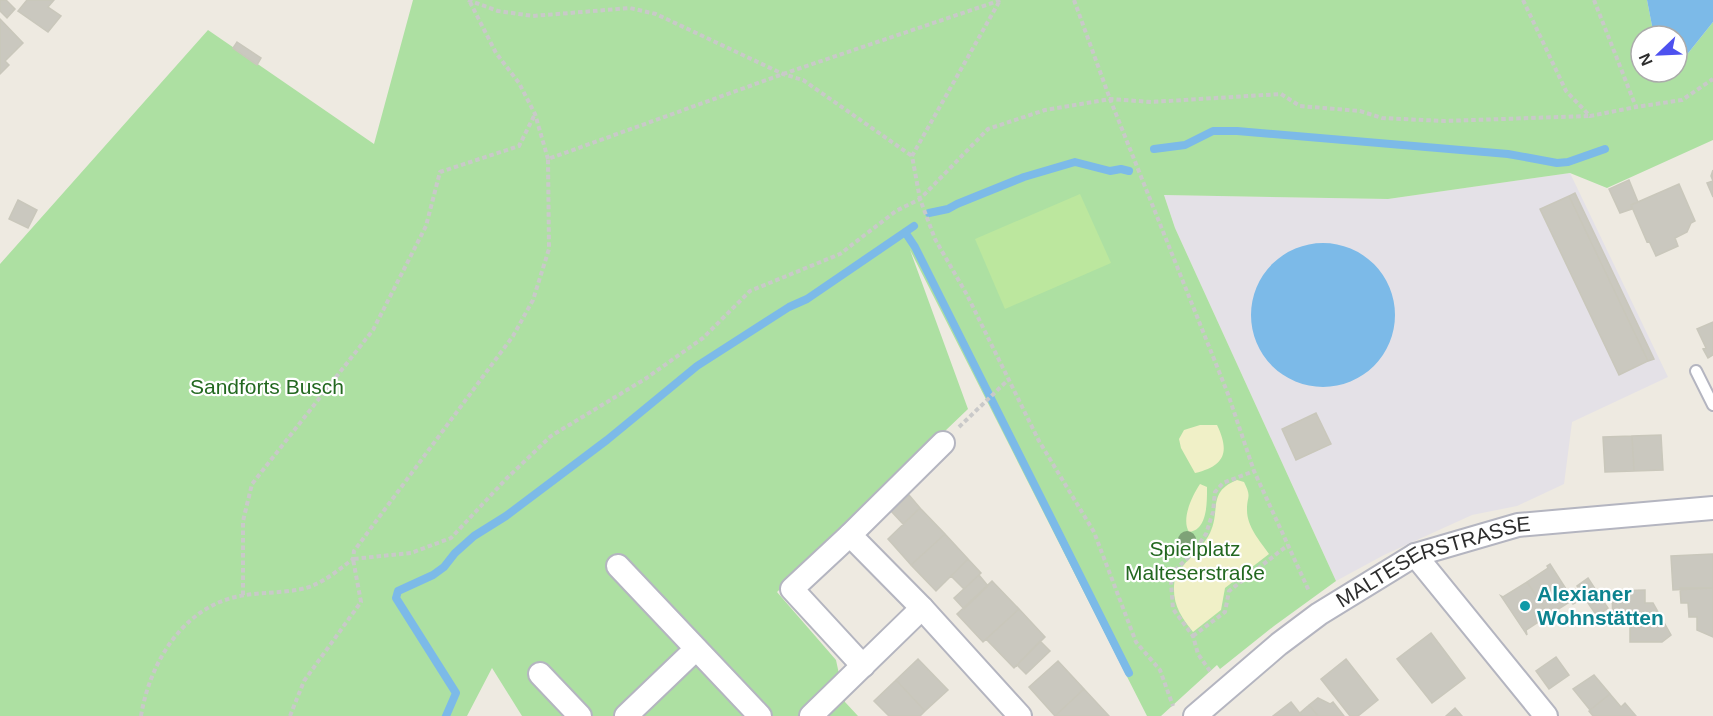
<svg xmlns="http://www.w3.org/2000/svg" width="1713" height="716" viewBox="0 0 1713 716" font-family="Helvetica,sans-serif">
<rect width="100%" height="100%" fill="#eeeae1"/>
<!-- industrial -->
<path fill="#e4e1e7" d="M 1570,173 L 1668,377 L 1572,422 L 1564,484 L 1517,506 L 1472,515 L 1384,555 L 1336,581 L 1175,228 L 1164,195 L 1388,199 Z"/>
<!-- green -->
<path fill="#ade0a2" d="M 413,0 L 1647,0 L 1654,36 L 1641,36 L 1641,72 L 1653,72 L 1666,81 L 1673,72 L 1677,72 L 1677,67 L 1713,22 L 1713,140 L 1607,188 L 1570,173 L 1388,199 L 1164,195 L 1175,228 L 1336,581 L 1274,626 L 1220,669 L 1217,665 L 1161,716 L 1147,716 L 910,250 L 968,409 L 777,592 L 836,660 L 845,702 L 858,716 L 592,716 L 584,707 L 577,716 L 522,716 L 492,668 L 467,716 L 0,716 L 0,264 L 208,30 L 374,144 Z"/>
<!-- sand -->
<path fill="#f0f0c7" d="M 1200,425 L 1217,425 C 1230,452 1225,466 1195,473 L 1181,448 L 1179,439 L 1184,430 Z
M 1237,480 L 1244,482 C 1252,498 1247,495 1247,510 C 1247,527 1260,541 1269,554 L 1225,588 L 1221,610 L 1193,632 C 1182,618 1173,606 1174,586 C 1175,566 1201,552 1210,533 C 1221,510 1207,492 1237,480 Z
M 1200,484 L 1207,487 C 1207,501 1208,530 1189,532 C 1181,519 1192,496 1200,484 Z"/>
<!-- pitch -->
<path fill="#bce79e" d="M 1080,194 L 1111,263 L 1005,309 L 975,239 Z"/>
<!-- water -->
<path fill="#7cbae8" d="M 1647,0 L 1713,0 L 1713,22 L 1677,67 L 1677,36 L 1654,36 Z
M1251 315a72 72 0 1 1 144 0a72 72 0 1 1-144 0Z"/>
<g fill="none" stroke-linecap="round" stroke-linejoin="round">
<!-- stream -->
<path stroke="#7cbae8" stroke-width="8" d="M 1154,149 L 1185,145 L 1213,131 L 1237,131 L 1508,154 L 1557,163 L 1568,162 L 1605,149
M 929,213 L 948,209 L 957,204 L 1024,177 L 1075,162 L 1110,171 L 1121,169 L 1129,171
M 905,232 L 915,247 L 1129,673
M 446,716 L 456,693 L 396,598 L 398,591 L 433,575 L 444,567 L 455,553 L 474,536 L 506,516 L 607,440 L 697,366 L 789,307 L 807,299 L 914,226"/>
</g>
<!-- building -->
<path fill="#cac8bf" stroke="#c9c7bb" stroke-width="1.5" d="M 0,0 L 6,0 L 15,9 L 7,18 L 0,11 Z
M 27,0 L 54,0 L 48,7 L 61,16 L 48,32 L 18,11 Z
M 0,19 L 23,43 L 5,61 L 9,65 L 0,74 Z
M 237,42 L 261,58 L 257,65 L 233,48 Z
M 1713,170 L 1713,197 L 1707,183 L 1713,181 L 1711,176 Z
M 1629,180 L 1638,202 L 1631,205 L 1632,209 L 1620,213 L 1609,189 Z
M 1679,184 L 1695,221 L 1691,223 L 1687,232 L 1675,238 L 1678,246 L 1656,256 L 1649,241 L 1647,242 L 1631,205 Z
M 1575,193 L 1654,359 L 1648,361 L 1569,196 Z
M 1569,196 L 1648,361 L 1619,375 L 1540,209 Z
M 18,200 L 37,210 L 28,228 L 9,219 Z
M 1713,322 L 1713,355 L 1708,358 L 1703,349 L 1706,348 L 1697,329 Z
M 1316,413 L 1331,444 L 1296,460 L 1282,429 Z
M 1661,435 L 1663,470 L 1634,471 L 1632,436 Z
M 1632,436 L 1634,471 L 1605,472 L 1603,437 Z
M 909,495 L 920,508 L 903,524 L 891,511 Z
M 920,508 L 945,534 L 911,565 L 888,539 Z
M 945,534 L 968,559 L 936,591 L 911,565 Z
M 1713,554 L 1713,588 L 1673,590 L 1671,556 Z
M 968,559 L 981,573 L 964,589 L 951,576 Z
M 1550,564 L 1575,603 L 1573,604 L 1571,601 L 1549,615 L 1527,582 L 1548,568 L 1547,566 Z
M 979,575 L 988,586 L 964,609 L 954,598 Z
M 1588,578 L 1601,598 L 1590,606 L 1577,586 Z
M 992,581 L 1019,609 L 983,642 L 957,614 Z
M 1527,582 L 1549,615 L 1526,630 L 1527,635 L 1501,596 L 1503,597 Z
M 1680,588 L 1713,588 L 1713,637 L 1697,630 L 1697,617 L 1689,617 L 1688,603 L 1681,603 Z
M 1645,590 L 1645,603 L 1653,603 L 1671,635 L 1662,642 L 1630,642 L 1630,625 L 1613,625 L 1612,591 Z
M 1601,598 L 1608,608 L 1597,616 L 1590,606 Z
M 1019,609 L 1045,637 L 1014,668 L 986,639 Z
M 1431,633 L 1465,678 L 1432,703 L 1397,659 Z
M 1040,641 L 1050,651 L 1026,674 L 1017,665 Z
M 1556,657 L 1569,675 L 1549,689 L 1536,671 Z
M 918,659 L 948,690 L 925,711 L 896,680 Z
M 1346,659 L 1378,700 L 1358,716 L 1350,716 L 1321,679 Z
M 1058,661 L 1084,689 L 1055,716 L 1029,687 Z
M 1594,675 L 1610,694 L 1590,710 L 1573,689 Z
M 896,680 L 925,711 L 920,716 L 889,716 L 874,701 Z
M 1084,689 L 1109,716 L 1055,716 Z
M 1610,694 L 1621,707 L 1625,703 L 1636,716 L 1593,716 L 1589,711 Z
M 1318,698 L 1330,704 L 1333,702 L 1344,716 L 1318,716 L 1309,705 Z
M 1291,702 L 1302,716 L 1273,716 Z
M 1309,705 L 1318,716 L 1302,716 L 1300,713 Z
M 1455,708 L 1462,716 L 1446,716 Z"/>
<g fill="none" stroke-linecap="round" stroke-linejoin="round">
<!-- service casing -->
<g stroke="#b4b5c0" stroke-width="14">
<path id="service" d="M 1696,371 L 1713,405"/>
</g>
<!-- minor casing -->
<g stroke="#b4b5c0" stroke-width="26">
<g id="minor">
<path d="M 943,443 L 850,535 L 922,608 L 1020,716"/>
<path d="M 850,535 L 792,589 L 863,666"/>
<path d="M 1415,555 L 1546,716"/>
<path d="M 618,566 L 760,716"/>
<path d="M 540,674 L 580,716"/>
<path d="M 626,716 L 696,649"/>
<path d="M 811,716 L 922,608"/>
<path id="s1" d="M 1195,716 L 1279,644 L 1319,614 L 1415,555 L 1518,525 L 1713,508"/>
</g>
</g>
<!-- path -->
<path stroke="#c9c9c9" stroke-width="4" stroke-dasharray="4.5 3" stroke-linecap="butt" d="M 468,0 L 498,11 L 533,16 L 630,8 L 656,14 L 783,74 L 803,80 L 912,156
M 1074,0 L 1110,99 L 1228,394 L 1254,471 L 1309,591
M 1523,0 L 1566,91 L 1590,116 L 1636,107
M 1594,0 L 1636,107 L 1682,100 L 1713,79
M 470,2 L 496,53 L 519,83 L 535,114 L 548,159
M 999,2 L 912,156 L 920,199 L 935,239 L 967,295 L 1039,441 L 1094,532 L 1136,642 L 1160,670 L 1173,706
M 959,427 L 1009,379
M 243,595 L 243,521 L 252,484 L 373,330 L 426,226 L 440,172 L 519,146 L 535,114
M 1193,636 L 1225,612 L 1229,591 L 1288,545
M 1210,671 L 1198,654 L 1193,636 L 1173,609 L 1171,583 L 1175,570 L 1191,555 L 1206,534 L 1213,512 L 1215,492 L 1223,483 L 1254,471
M 141,716 C 150,661 185,603 246,595 C 264,592 298,593 314,585 C 328,579 341,568 353,559 L 354,551 L 513,336 L 533,300 L 549,249 L 548,159 L 783,74 L 1001,0
M 290,716 L 304,681 L 361,602 L 353,559 L 411,553 L 451,538 L 506,479 L 551,436 L 645,379 L 703,338 L 750,291 L 840,254 L 896,211 L 920,199 L 988,129 L 1045,110 L 1110,99 L 1151,102 L 1281,94 L 1300,106 L 1360,111 L 1382,118 L 1444,121 L 1590,116"/>
<!-- service -->
<use href="#service" stroke="#fff" stroke-width="10"/>
<!-- minor -->
<use href="#minor" stroke="#fff" stroke-width="22"/>
</g>
<!-- trees -->
<circle fill="#7ea277" cx="1187" cy="540" r="9"/>
<!-- markers -->
<circle fill="#0f9aa8" stroke="#fff" stroke-width="2" cx="1525" cy="606" r="6"/>
<g text-anchor="middle" stroke-width="4.5" stroke-linejoin="round" paint-order="stroke">
<!-- park labels -->
<g font-size="21" fill="#236820" stroke="#fff">
<text x="267" y="394">Sandforts Busch</text>
<text x="1195" y="556">Spielplatz<tspan x="1195" dy="24">Malteserstraße</tspan></text>
</g>
<!-- street labels -->
<g font-size="21" fill="#2e2e2e" stroke="#fff">
<text dy="7" stroke="none"><textPath href="#s1" startOffset="288">MALTESERSTRASSE</textPath></text>
</g>
<!-- culture labels -->
<g font-size="21" font-weight="bold" fill="#0d838f" stroke="#fff" text-anchor="start">
<text x="1537" y="601">Alexianer<tspan x="1537" dy="24">Wohnstätten</tspan></text>
</g>
</g>
<!-- north arrow -->
<g transform="translate(1659 54) rotate(247)"><circle r="28" fill="#ffffff" stroke="#ababab" stroke-width="1.5"/>
<path d="M0-4.5L10 22L0 15L-10 22Z" fill="#4d51ef"/>
<text y="-9" font-size="16" font-weight="bold" text-anchor="middle" fill="#2e2e2e">N</text>
</g>
</svg>
